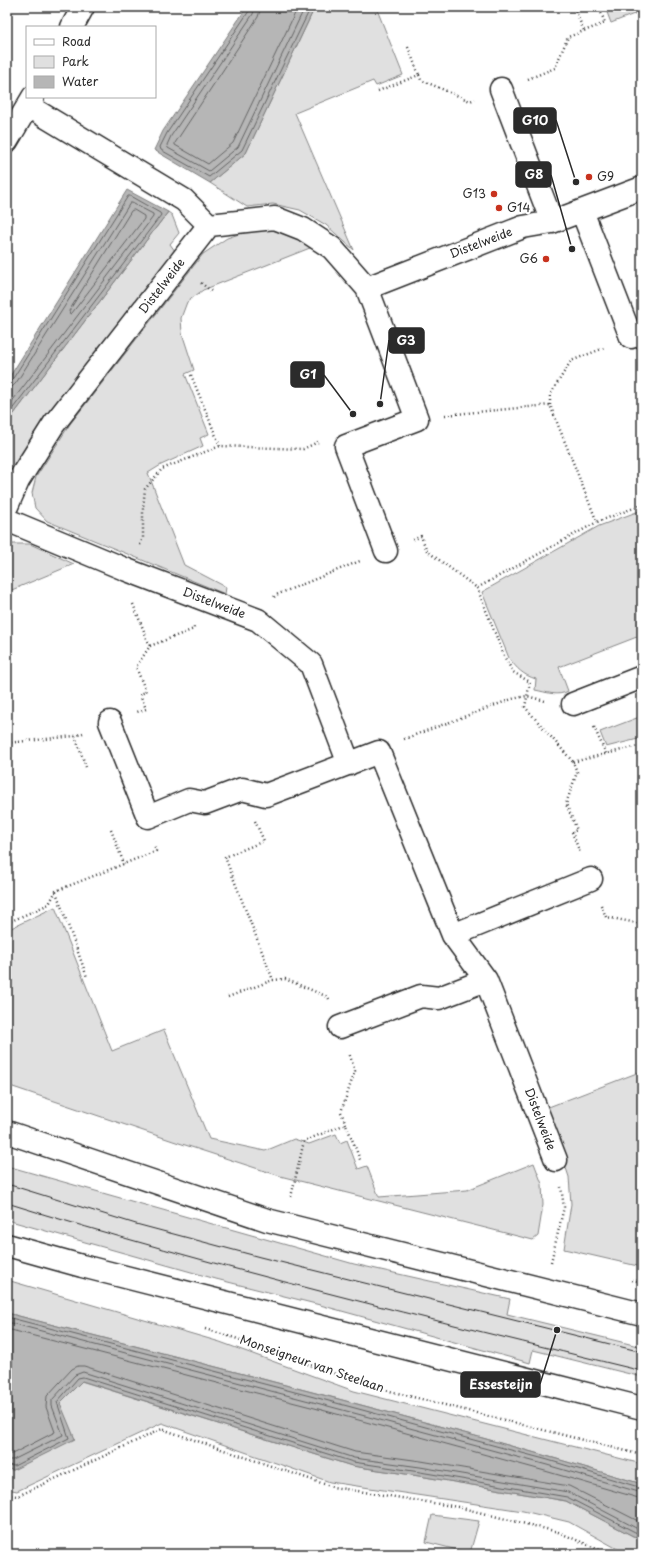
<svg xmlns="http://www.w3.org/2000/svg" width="649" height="1561" viewBox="0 0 649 1561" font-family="'Playpen Sans',sans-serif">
<rect width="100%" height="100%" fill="#fff"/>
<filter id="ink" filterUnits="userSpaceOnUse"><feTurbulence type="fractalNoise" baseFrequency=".025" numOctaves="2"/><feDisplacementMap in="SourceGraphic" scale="8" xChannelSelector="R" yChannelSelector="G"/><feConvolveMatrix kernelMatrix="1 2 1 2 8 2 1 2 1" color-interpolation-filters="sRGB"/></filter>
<g filter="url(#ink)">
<!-- green -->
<path fill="#e0e0e0" stroke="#868686" d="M 315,7 L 376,7 L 403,75 L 376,86 L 373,81 L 295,113 L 354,250 L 326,225 L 300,210 L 273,204 L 247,207 L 210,183 L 246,153 Z
M 605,7 L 642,7 L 642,11 L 611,23 Z
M 168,212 L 172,215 L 179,233 L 170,244 L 175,251 L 30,442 L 7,479 L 7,423 Z
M 265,229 L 294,234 L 315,246 L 203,290 L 187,302 L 181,318 L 182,333 L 194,370 L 185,374 L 209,434 L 200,438 L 203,446 L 161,465 L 148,473 L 184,565 L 226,587 L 225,594 L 47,521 L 35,508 L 32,493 L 36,477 L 70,424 L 203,254 L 227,238 L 245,232 Z
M 642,510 L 642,635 L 559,667 L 568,691 C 558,697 546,692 535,690 L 536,679 C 523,675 517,669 509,658 L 482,592 L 599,526 Z
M 12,544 L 30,544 L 74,564 L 7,592 L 7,548 Z
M 642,716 L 642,738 L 606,747 L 600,732 Z
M 55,907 L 112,1051 L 164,1030 L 209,1139 L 265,1151 L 294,1139 L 309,1144 L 336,1134 L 340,1143 L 347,1140 L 358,1169 L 367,1166 L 379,1197 L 467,1190 L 534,1163 L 542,1184 L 543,1205 L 538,1236 L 533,1240 L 280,1176 L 179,1143 L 7,1085 L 7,930 Z
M 642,1071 L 642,1267 L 564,1249 L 571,1204 L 569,1177 L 546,1108 Z
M 7,1166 L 354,1264 L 510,1299 L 507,1314 L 642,1347 L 642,1377 L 533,1350 L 530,1363 L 320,1305 L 216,1279 L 7,1220 Z
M 7,1280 L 220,1342 L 354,1391 L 642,1464 L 642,1484 C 432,1421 219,1368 7,1313 Z
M 81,1381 L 352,1466 L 419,1476 L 566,1501 L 633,1536 L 642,1538 L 642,1554 L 623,1552 L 569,1522 L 523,1511 L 330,1482 L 162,1423 L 17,1491 L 7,1489 L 7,1469 L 14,1470 L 60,1403 Z
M 432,1515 L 479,1521 L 470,1553 L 426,1542 Z"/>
<!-- water -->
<path fill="#b6b6b6" stroke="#7e7e7e" d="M 247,7 L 315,7 L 246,153 L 210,183 L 154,150 L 163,131 Z
M 127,190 L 168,212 L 7,423 L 7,381 Z
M 7,1313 C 219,1368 432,1421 642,1484 L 642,1538 L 633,1536 L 566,1501 L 419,1476 L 352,1466 L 82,1381 L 60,1403 L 75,1439 L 13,1470 L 7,1469 Z"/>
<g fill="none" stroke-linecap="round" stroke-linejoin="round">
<!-- shore -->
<path stroke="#636363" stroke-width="1" d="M 250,7 L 249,11 L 167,133 L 160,147 L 161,150 L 209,177 L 242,150 L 311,7
M 255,7 L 253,14 L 171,136 L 167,145 L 168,148 L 209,171 L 238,147 L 305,7
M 261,7 L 258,17 L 175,143 L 175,145 L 208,164 L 233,143 L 298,7
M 134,210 L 144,216 L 144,219 L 72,313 L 70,314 L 69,311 L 131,211 Z
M 7,383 L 12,380 L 128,196 L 130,196 L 160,213 L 161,215 L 7,416
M 7,388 L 12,387 L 16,383 L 130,203 L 132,203 L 153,214 L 153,217 L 7,408
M 7,1317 L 314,1397 L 548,1460 L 642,1488
M 7,1322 L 313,1402 L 547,1465 L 642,1493
M 7,1329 L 311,1407 L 545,1471 L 642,1499
M 7,1454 L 12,1454 L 55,1432 L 46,1407 L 47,1396 L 72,1369 L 78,1366 L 84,1366 L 355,1452 L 421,1461 L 569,1486 L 642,1523
M 7,1460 L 13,1460 L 63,1435 L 52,1406 L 52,1400 L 75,1375 L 83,1372 L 354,1458 L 420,1467 L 568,1492 L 636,1528 L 642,1529
M 7,1465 L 14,1466 L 69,1438 L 57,1402 L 78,1378 L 83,1377 L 353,1462 L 420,1472 L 567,1497 L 635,1532 L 642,1534"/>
<!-- street casing -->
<g stroke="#2b2b2b" stroke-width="25">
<path id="street" d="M 72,27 L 83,7
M 501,89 L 552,222
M 28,106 L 184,200 L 209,225
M 7,141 L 33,97
M 582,211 L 631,337
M 367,288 L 523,227 L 552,222 L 642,188
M 7,506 L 18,481 L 54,424 L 209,225 L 275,218 L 303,229 L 332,248 L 367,288 L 417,419 L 346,446 L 386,551
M 7,520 L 127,570 L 258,620 L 311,664 L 349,764
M 573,704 L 642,677
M 110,722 L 148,817 L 189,800 L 205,803 L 242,789 L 266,795 L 379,752 L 453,935 L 486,980 L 556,1160
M 453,935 L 591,879
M 340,1027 L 421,996 L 439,998 L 486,980"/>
</g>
<!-- secondary casing -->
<g stroke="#2b2b2b" stroke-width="25">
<path id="secondary" d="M 7,1132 L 267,1220 L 642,1314
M 7,1245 L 82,1266 L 642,1408"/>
</g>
<!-- path -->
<path stroke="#2b2b2b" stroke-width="2.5" stroke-dasharray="1 3" stroke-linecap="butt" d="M 574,7 L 584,31
M 408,47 L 419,75
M 528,79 L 555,68 L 568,37 L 605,23 L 599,7
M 378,91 L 419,75 L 421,80 L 470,101 L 475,99
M 201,283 L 211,291
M 191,375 L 220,446
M 550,405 L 550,395 L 571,361 L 604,348
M 445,415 L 550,405 L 597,522 L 642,505
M 413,540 L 421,536 L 427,551 L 477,588 L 597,522
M 140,545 L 143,538 L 143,508 L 145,489 L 162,469 L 220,446 L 303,449 L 318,442
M 477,588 L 505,658 L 513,672 L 530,682 L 525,707 L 573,762 L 577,772 L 566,804 L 577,830 L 572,832 L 580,853
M 274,597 L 276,595 L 360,561
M 133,604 L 150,646 L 136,667 L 146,692 L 140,694 L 146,709 L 137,712
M 150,646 L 194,629 L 194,625
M 594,727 L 606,754
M 75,736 L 86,767
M 404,739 L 512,699 L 527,696 L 545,701
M 7,743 L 75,736 L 83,733
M 573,762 L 642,745
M 255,821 L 264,841 L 225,857 L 273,980
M 111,830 L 124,864
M 56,892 L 87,977
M 601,905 L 606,917 L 642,924
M 7,923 L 49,904 L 56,891 L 156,851 L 154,844
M 228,997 L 273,980 L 285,979 L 328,997 L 330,1001
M 346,1124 L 341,1112 L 355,1071 L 349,1053
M 291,1197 L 304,1141 L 346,1124 L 361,1162
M 551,1262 L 564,1207 L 561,1187
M 632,1280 L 642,1282
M 205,1329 L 235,1338 L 366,1385 L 642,1455
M 7,1495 L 18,1496 L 162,1429 L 333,1487 L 458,1507 L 558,1532 L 609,1554"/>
<!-- street -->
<use href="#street" stroke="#fff" stroke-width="22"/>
<!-- secondary -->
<use href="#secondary" stroke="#fff" stroke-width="22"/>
<!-- tram -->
<path stroke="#2b2b2b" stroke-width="1" d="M 7,1184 L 136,1224 L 260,1257 L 642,1352
M 7,1203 C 216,1268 429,1319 642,1371"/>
</g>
</g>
<!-- markers -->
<g fill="#c8321e" stroke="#fff" stroke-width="1.5">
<circle cx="589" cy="177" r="4"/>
<circle cx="494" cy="194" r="4"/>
<circle cx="499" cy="208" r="4"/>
<circle cx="546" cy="259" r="4"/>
</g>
<g text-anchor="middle" stroke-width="4" stroke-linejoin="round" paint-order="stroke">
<!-- poi labels -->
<g font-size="12" fill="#2b2b2b" stroke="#fff" text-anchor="start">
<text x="597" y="181">G9</text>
<text x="486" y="198" text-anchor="end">G13</text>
<text x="507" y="212">G14</text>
<text x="538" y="263" text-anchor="end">G6</text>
</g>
<!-- street labels -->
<g font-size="12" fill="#2b2b2b" stroke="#fff">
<text transform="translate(481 243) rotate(-21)" y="4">Distelweide</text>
<text transform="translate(162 286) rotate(-52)" y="4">Distelweide</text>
<text transform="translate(214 603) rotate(21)" y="4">Distelweide</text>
<text transform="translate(540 1119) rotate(69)" y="4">Distelweide</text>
<text transform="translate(312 1364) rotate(19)" y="4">Monseigneur van Steelaan</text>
</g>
</g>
<!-- callouts -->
<path fill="none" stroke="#2b2b2b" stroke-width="1.5" d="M576 182L556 120M572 249L551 175M380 404L389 340M353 414L324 375M557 1330L540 1384"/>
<g fill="#2b2b2b" stroke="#fff" stroke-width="1.5">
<circle cx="576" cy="182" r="4"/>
<circle cx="572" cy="249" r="4"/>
<circle cx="380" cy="404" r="4"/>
<circle cx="353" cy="414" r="4"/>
<circle cx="557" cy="1330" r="4"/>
</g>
<g fill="#2b2b2b" stroke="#2b2b2b" stroke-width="1.5">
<rect x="514" y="108" width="42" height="25" rx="4"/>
<rect x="516" y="162" width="35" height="25" rx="4"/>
<rect x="389" y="328" width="35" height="25" rx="4"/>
<rect x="291" y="362" width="33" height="25" rx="4"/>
<rect x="461" y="1372" width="79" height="25" rx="4"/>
</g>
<g font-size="13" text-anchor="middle" font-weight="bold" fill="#fff">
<text x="535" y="125">G10</text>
<text x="534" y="179">G8</text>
<text x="406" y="345">G3</text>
<text x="308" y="379">G1</text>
<text x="501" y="1389">Essesteijn</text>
</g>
<!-- margin -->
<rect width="649" height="1561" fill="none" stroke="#fff" stroke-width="24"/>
<rect x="12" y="12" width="625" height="1537" fill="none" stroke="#2b2b2b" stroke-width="1.5" filter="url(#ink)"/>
<!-- legend -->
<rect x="26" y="26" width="130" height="72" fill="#ffffff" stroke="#aaaaaa"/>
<rect x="34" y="39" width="20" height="6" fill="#ffffff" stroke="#aaaaaa"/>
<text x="62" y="46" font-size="12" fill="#2b2b2b">Road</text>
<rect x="34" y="56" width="20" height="12" fill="#e0e0e0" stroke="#aaaaaa"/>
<text x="62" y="66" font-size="12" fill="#2b2b2b">Park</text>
<rect x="34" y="76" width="20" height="12" fill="#b6b6b6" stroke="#aaaaaa"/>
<text x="62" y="86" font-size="12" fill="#2b2b2b">Water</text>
</svg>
